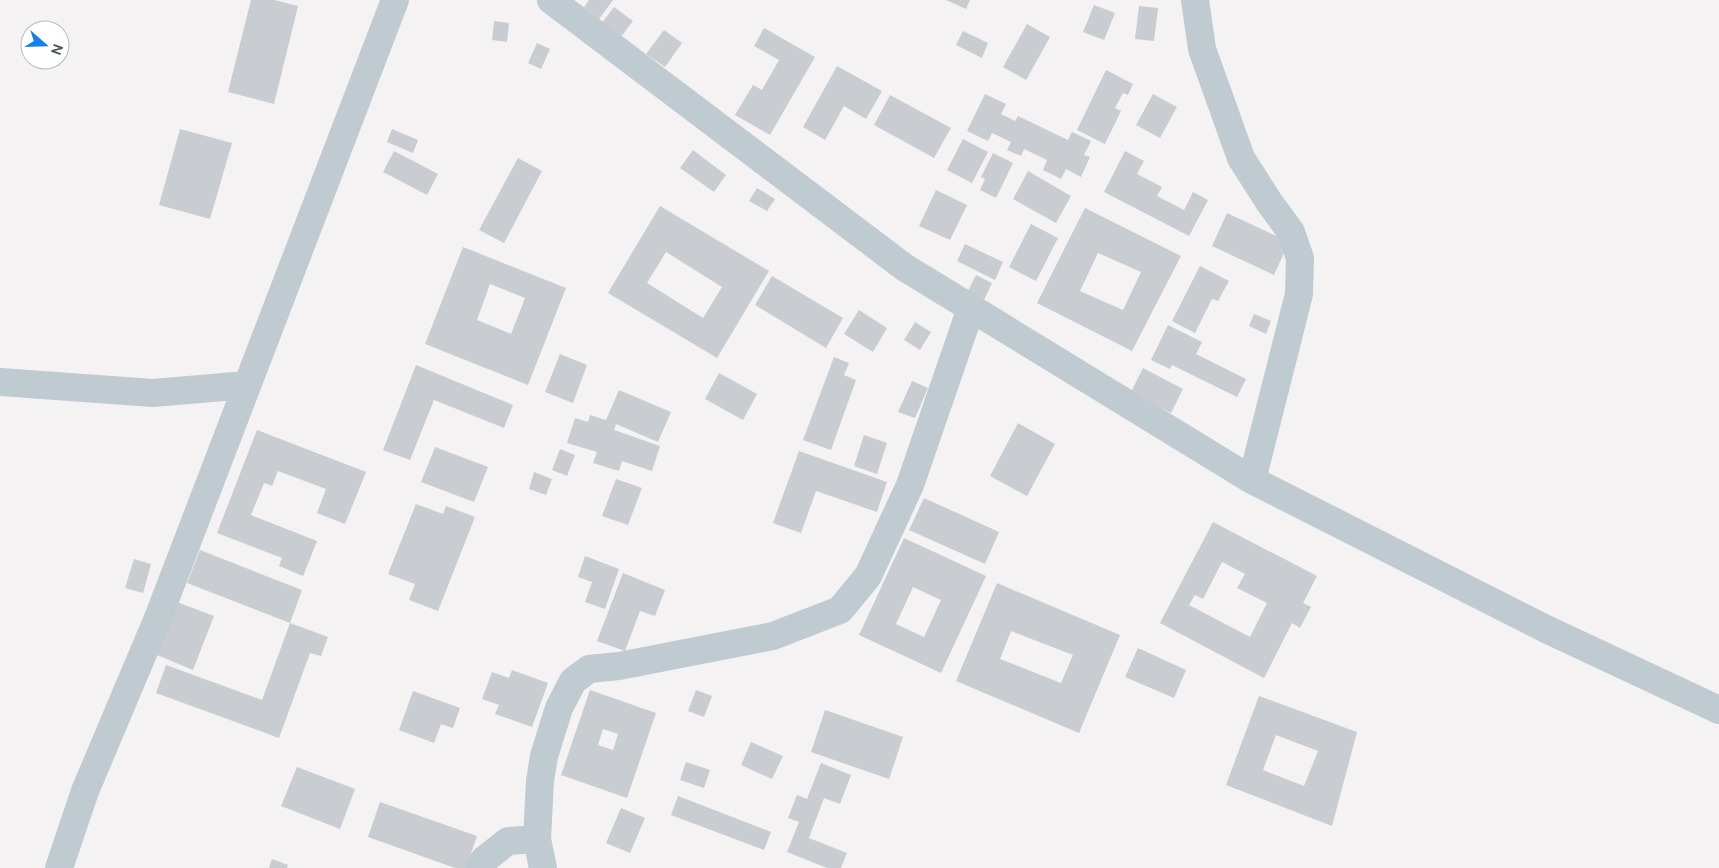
<svg xmlns="http://www.w3.org/2000/svg" width="1719" height="868" viewBox="0 0 1719 868" font-family="'DM Sans',sans-serif">
<rect width="100%" height="100%" fill="#f4f2f2"/>
<!-- building -->
<path fill="#c9cdd1" fill-rule="evenodd" d="M 251,0 L 275,0 L 298,6 L 274,104 L 228,92 Z
M 589,0 L 613,0 L 599,19 L 584,7 Z
M 946,0 L 970,0 L 966,9 Z
M 1094,5 L 1115,13 L 1104,40 L 1083,32 Z
M 1139,6 L 1158,8 L 1154,41 L 1135,39 Z
M 614,7 L 633,21 L 620,38 L 601,24 Z
M 494,21 L 509,23 L 507,42 L 492,40 Z
M 1027,24 L 1050,37 L 1026,80 L 1003,67 Z
M 764,28 L 815,57 L 770,135 L 735,115 L 753,85 L 762,90 L 779,60 L 754,46 Z
M 664,30 L 682,43 L 665,67 L 646,54 Z
M 963,31 L 988,43 L 982,58 L 956,45 Z
M 537,43 L 550,49 L 541,69 L 528,63 Z
M 837,66 L 882,91 L 866,119 L 844,106 L 825,140 L 803,127 Z
M 1106,70 L 1133,84 L 1128,95 L 1123,93 L 1115,108 L 1121,111 L 1105,144 L 1077,130 Z
M 985,94 L 1006,104 L 1001,114 L 1015,121 L 1018,116 L 1068,140 L 1072,132 L 1091,141 L 1084,155 L 1090,157 L 1081,177 L 1066,169 L 1061,179 L 1043,170 L 1047,160 L 1024,149 L 1021,156 L 1007,150 L 1011,142 L 992,133 L 988,141 L 967,131 Z
M 1153,94 L 1177,107 L 1160,138 L 1136,125 Z
M 890,95 L 951,128 L 934,158 L 874,125 Z
M 180,129 L 232,143 L 210,219 L 159,205 Z
M 392,129 L 418,140 L 413,153 L 387,142 Z
M 963,139 L 988,152 L 972,183 L 947,170 Z
M 693,150 L 726,175 L 714,192 L 680,168 Z
M 394,151 L 438,174 L 427,195 L 383,172 Z
M 1125,151 L 1144,161 L 1137,174 L 1162,187 L 1157,196 L 1184,210 L 1193,192 L 1208,200 L 1189,236 L 1104,192 Z
M 993,153 L 1013,163 L 996,198 L 980,190 L 985,179 L 981,177 Z
M 518,158 L 542,171 L 504,243 L 479,230 Z
M 1028,171 L 1071,196 L 1056,223 L 1013,199 Z
M 757,188 L 775,199 L 767,211 L 749,201 Z
M 936,190 L 967,205 L 950,240 L 919,226 Z
M 660,206 L 769,271 L 717,358 L 608,293 ZM 666,252 L 722,287 L 703,318 L 647,283 Z
M 1085,208 L 1181,256 L 1132,351 L 1037,303 ZM 1098,253 L 1141,272 L 1123,310 L 1080,291 Z
M 1227,213 L 1289,242 L 1274,275 L 1212,246 Z
M 1031,224 L 1058,238 L 1036,281 L 1009,267 Z
M 965,244 L 1003,262 L 995,280 L 957,261 Z
M 463,247 L 566,288 L 528,385 L 425,344 ZM 490,284 L 525,298 L 511,334 L 477,320 Z
M 1200,266 L 1229,281 L 1218,301 L 1212,299 L 1195,333 L 1172,321 Z
M 976,275 L 992,283 L 983,302 L 967,293 Z
M 772,276 L 843,318 L 826,348 L 755,305 Z
M 859,310 L 887,328 L 873,352 L 844,334 Z
M 1254,314 L 1271,321 L 1266,334 L 1249,326 Z
M 915,322 L 931,332 L 920,350 L 904,340 Z
M 1168,325 L 1202,342 L 1196,354 L 1246,379 L 1237,397 L 1172,365 L 1170,369 L 1151,360 Z
M 560,354 L 587,365 L 573,403 L 545,392 Z
M 834,357 L 849,363 L 844,375 L 856,380 L 831,450 L 803,440 Z
M 416,365 L 513,405 L 504,428 L 434,400 L 410,460 L 383,450 Z
M 1143,368 L 1183,389 L 1171,413 L 1131,392 Z
M 719,373 L 757,394 L 743,420 L 705,399 Z
M 912,381 L 928,388 L 915,418 L 898,412 Z
M 619,390 L 671,412 L 658,442 L 616,424 L 614,430 L 660,446 L 652,471 L 622,461 L 619,471 L 593,463 L 597,452 L 567,443 L 575,418 L 588,422 L 590,415 L 612,422 L 606,420 Z
M 1018,423 L 1055,444 L 1027,496 L 990,476 Z
M 257,430 L 366,472 L 345,524 L 317,513 L 326,489 L 278,471 L 272,486 L 264,483 L 251,515 L 317,541 L 303,576 L 279,566 L 282,558 L 217,533 Z
M 864,435 L 887,443 L 877,474 L 854,466 Z
M 435,447 L 488,467 L 474,502 L 421,482 Z
M 560,449 L 575,455 L 567,476 L 552,470 Z
M 799,451 L 887,482 L 877,512 L 816,491 L 801,533 L 773,523 Z
M 534,472 L 552,479 L 546,495 L 529,489 Z
M 616,479 L 642,488 L 628,525 L 602,516 Z
M 924,498 L 999,532 L 985,564 L 909,530 Z
M 416,504 L 443,514 L 446,506 L 475,517 L 438,611 L 409,600 L 415,584 L 388,574 Z
M 1213,522 L 1317,576 L 1303,603 L 1311,607 L 1300,628 L 1292,623 L 1264,678 L 1160,623 ZM 1222,562 L 1245,574 L 1237,588 L 1267,603 L 1250,637 L 1189,605 L 1195,595 L 1203,599 Z
M 904,538 L 986,576 L 941,673 L 859,635 ZM 913,587 L 941,600 L 924,637 L 896,624 Z
M 200,550 L 302,590 L 290,623 L 187,583 Z
M 585,556 L 619,569 L 605,609 L 585,602 L 592,582 L 578,577 Z
M 134,559 L 151,564 L 143,593 L 125,588 Z
M 623,573 L 665,590 L 655,616 L 640,611 L 625,651 L 597,641 Z
M 997,583 L 1120,635 L 1079,733 L 956,681 ZM 1011,631 L 1073,655 L 1061,683 L 1000,659 Z
M 177,602 L 214,616 L 193,670 L 157,655 Z
M 290,623 L 328,637 L 321,656 L 310,653 L 279,738 L 156,693 L 166,665 L 262,700 Z
M 1138,648 L 1186,670 L 1174,698 L 1125,677 Z
M 512,670 L 548,683 L 532,727 L 495,714 L 499,705 L 482,699 L 492,672 L 509,678 Z
M 590,690 L 656,713 L 627,798 L 561,775 ZM 603,729 L 618,734 L 613,750 L 598,745 Z
M 696,690 L 712,696 L 704,717 L 688,711 Z
M 413,691 L 460,708 L 453,728 L 441,724 L 434,743 L 399,730 Z
M 1259,696 L 1357,732 L 1332,826 L 1226,785 ZM 1276,735 L 1318,751 L 1304,786 L 1263,770 Z
M 825,710 L 903,737 L 889,779 L 811,752 Z
M 751,742 L 783,756 L 772,779 L 741,765 Z
M 686,762 L 710,770 L 704,788 L 680,780 Z
M 821,763 L 851,775 L 840,804 L 824,798 L 809,838 L 847,853 L 841,868 L 827,868 L 787,852 L 799,822 L 788,818 L 797,795 L 807,799 Z
M 297,767 L 355,789 L 340,829 L 281,806 Z
M 678,796 L 771,832 L 764,850 L 671,815 Z
M 380,802 L 477,836 L 466,868 L 455,868 L 368,837 Z
M 621,808 L 645,818 L 630,853 L 606,843 Z
M 272,859 L 288,865 L 287,868 L 269,868 Z"/>
<g fill="none" stroke-linecap="round" stroke-linejoin="round">
<!-- minor -->
<path stroke="#c0cad1" stroke-width="28" d="M 551,0 L 904,267 L 1252,480 L 1546,629 L 1719,710
M 1195,0 L 1202,49 L 1241,158 L 1269,202 L 1291,232 L 1300,258 L 1299,294 L 1252,480
M 0,382 L 153,393 L 247,385
M 59,868 L 85,791 L 158,618 L 395,0
M 479,868 L 484,860 L 508,841 L 537,839
M 543,868 L 537,839 L 540,781 L 544,756 L 559,708 L 573,681 L 589,669 L 619,666 L 773,636 L 840,610 L 868,576 L 910,485 L 971,308"/>
</g>
<!-- north arrow -->
<g transform="translate(45 45) rotate(110)"><circle r="24" fill="#ffffff" stroke="#b6bcbf"/>
<path d="M0-4L9 19L0 12L-9 19Z" fill="#1880e9"/>
<text y="-8" font-size="14" font-weight="bold" text-anchor="middle" fill="#495760">N</text>
</g>
</svg>
